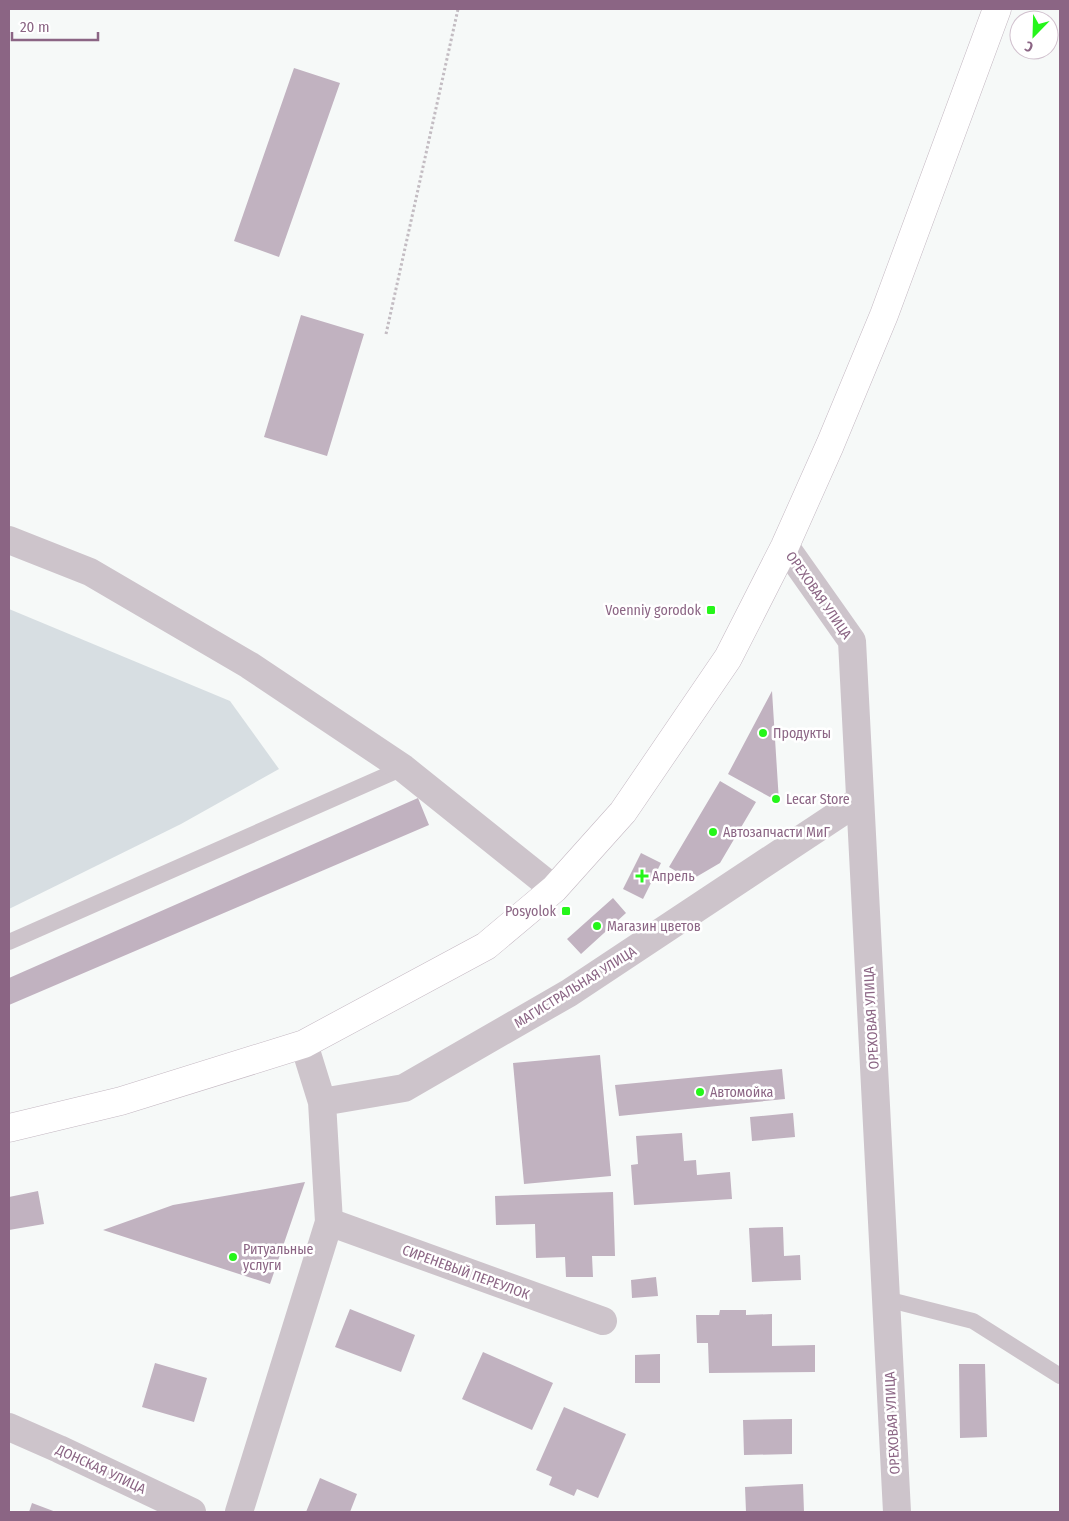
<svg xmlns="http://www.w3.org/2000/svg" width="1069" height="1521" viewBox="0 0 1069 1521" font-family="'Fira Sans Condensed',sans-serif">
<rect width="100%" height="100%" fill="#f6f9f8"/>
<!-- green -->
<path fill="#d7dee2" d="M 9,609 L 230,701 L 279,769 L 181,824 L 9,909 Z"/>
<!-- building -->
<path fill="#c1b2c0" d="M 294,68 L 340,83 L 279,257 L 234,241 Z
M 301,315 L 364,334 L 327,456 L 264,437 Z
M 772,691 L 779,802 L 728,774 Z
M 720,781 L 756,802 L 720,863 L 691,880 L 669,867 Z
M 418,798 L 429,825 L 9,1005 L 9,978 Z
M 641,853 L 661,863 L 643,899 L 623,889 Z
M 613,898 L 626,913 L 581,954 L 567,939 Z
M 600,1055 L 611,1176 L 524,1184 L 513,1063 Z
M 782,1069 L 785,1099 L 619,1116 L 615,1085 Z
M 793,1113 L 795,1137 L 752,1141 L 750,1117 Z
M 682,1133 L 684,1161 L 696,1160 L 697,1175 L 730,1172 L 732,1199 L 634,1205 L 631,1165 L 638,1164 L 636,1136 Z
M 305,1182 L 270,1284 L 103,1230 L 173,1205 Z
M 38,1191 L 44,1224 L 9,1230 L 9,1197 Z
M 613,1192 L 615,1256 L 592,1256 L 593,1277 L 566,1277 L 565,1257 L 536,1258 L 535,1224 L 496,1225 L 495,1196 Z
M 783,1227 L 784,1256 L 800,1255 L 801,1280 L 752,1282 L 749,1228 Z
M 656,1277 L 658,1296 L 632,1298 L 631,1280 Z
M 350,1309 L 415,1335 L 401,1372 L 335,1347 Z
M 720,1310 L 746,1310 L 746,1315 L 772,1314 L 772,1346 L 815,1345 L 815,1372 L 709,1373 L 708,1343 L 697,1343 L 696,1315 L 719,1315 Z
M 483,1352 L 553,1383 L 532,1430 L 462,1399 Z
M 660,1354 L 660,1383 L 635,1383 L 635,1355 Z
M 155,1363 L 207,1378 L 194,1422 L 142,1407 Z
M 959,1364 L 985,1364 L 987,1437 L 960,1438 Z
M 564,1407 L 626,1434 L 598,1498 L 577,1489 L 574,1496 L 549,1485 L 552,1477 L 536,1470 Z
M 792,1419 L 792,1454 L 744,1455 L 743,1420 Z
M 320,1478 L 357,1494 L 350,1512 L 306,1512 Z
M 803,1484 L 804,1512 L 746,1512 L 745,1487 Z
M 32,1503 L 56,1512 L 29,1512 Z"/>
<g fill="none" stroke-linecap="round" stroke-linejoin="round">
<!-- secondary casing -->
<g stroke="#c4b8c2" stroke-width="29">
<path id="secondary" d="M 9,1128 L 121,1101 L 304,1044 L 486,946 L 554,889 L 623,812 L 728,658 L 785,546 L 830,445 L 884,315 L 997,9"/>
</g>
<!-- path -->
<path stroke="#c3bcc2" stroke-width="3" stroke-dasharray="2.5 2.5" stroke-linecap="butt" d="M 386,334 L 458,9"/>
<!-- lane -->
<path stroke="#cdc4cb" stroke-width="16" d="M 9,942 L 403,768
M 886,1299 L 973,1321 L 1060,1376"/>
<!-- street -->
<path stroke="#cdc4cb" stroke-width="28" d="M 9,540 L 90,572 L 249,665 L 403,768 L 554,889
M 785,546 L 852,641 L 897,1512
M 322,1102 L 404,1088 L 569,993 L 860,800
M 329,1222 L 603,1321
M 9,1427 L 59,1449 L 192,1512
M 239,1512 L 329,1222 L 322,1102 L 304,1044"/>
<!-- secondary -->
<use href="#secondary" stroke="#fff" stroke-width="28"/>
</g>
<!-- markers -->
<g fill="#25f61a" stroke="#fff" stroke-width="2">
<rect x="706" y="605" width="10" height="10" rx="2.5"/>
<circle cx="763" cy="733" r="5"/>
<circle cx="776" cy="799" r="5"/>
<circle cx="713" cy="832" r="5"/>
<path d="M639.5 868.5h5v5h5v5h-5v5h-5v-5h-5v-5h5z"/>
<rect x="561" y="906" width="10" height="10" rx="2.5"/>
<circle cx="597" cy="926" r="5"/>
<circle cx="700" cy="1092" r="5"/>
<circle cx="233" cy="1257" r="5"/>
</g>
<g text-anchor="middle" stroke-width="5" stroke-linejoin="round" paint-order="stroke">
<!-- street labels -->
<g font-size="14" fill="#8b6584" stroke="#fff">
<text transform="translate(819 595) rotate(55)" y="5">ОРЕХОВАЯ УЛИЦА</text>
<text transform="translate(575 987) rotate(-32)" y="5">МАГИСТРАЛЬНАЯ УЛИЦА</text>
<text transform="translate(871 1018) rotate(-93)" y="5">ОРЕХОВАЯ УЛИЦА</text>
<text transform="translate(466 1272) rotate(20)" y="5">СИРЕНЕВЫЙ ПЕРЕУЛОК</text>
<text transform="translate(892 1423) rotate(-93)" y="5">ОРЕХОВАЯ УЛИЦА</text>
<text transform="translate(101 1469) rotate(25)" y="5">ДОНСКАЯ УЛИЦА</text>
</g>
<!-- poi labels -->
<g font-size="14" fill="#8b6584" stroke="#fff" text-anchor="start">
<text x="701" y="615" text-anchor="end">Voenniy gorodok</text>
<text x="773" y="738">Продукты</text>
<text x="786" y="804">Lecar Store</text>
<text x="723" y="837">Автозапчасти МиГ</text>
<text x="652" y="881">Апрель</text>
<text x="556" y="916" text-anchor="end">Posyolok</text>
<text x="607" y="931">Магазин цветов</text>
<text x="710" y="1097">Автомойка</text>
<text x="243" y="1254">Ритуальные<tspan x="243" dy="16">услуги</tspan></text>
</g>
</g>
<!-- border -->
<rect width="1069" height="1521" fill="none" stroke="#8b6584" stroke-width="20"/>
<!-- north arrow -->
<g transform="translate(1034 35) rotate(203)"><circle r="24" fill="#ffffff" stroke="#d1c1ce"/>
<path d="M0-4L9 19L0 12L-9 19Z" fill="#25f61a"/>
<text y="-8" font-size="14" font-weight="bold" text-anchor="middle" fill="#8b6584">С</text>
</g>
<!-- scale -->
<path d="M12 32v8h86v-8" fill="none" stroke="#8b6584" stroke-width="2.5"/>
<text x="20" y="32" font-size="15" fill="#8b6584" stroke="#ffffff" stroke-width="4" paint-order="stroke">20 m</text>
</svg>
